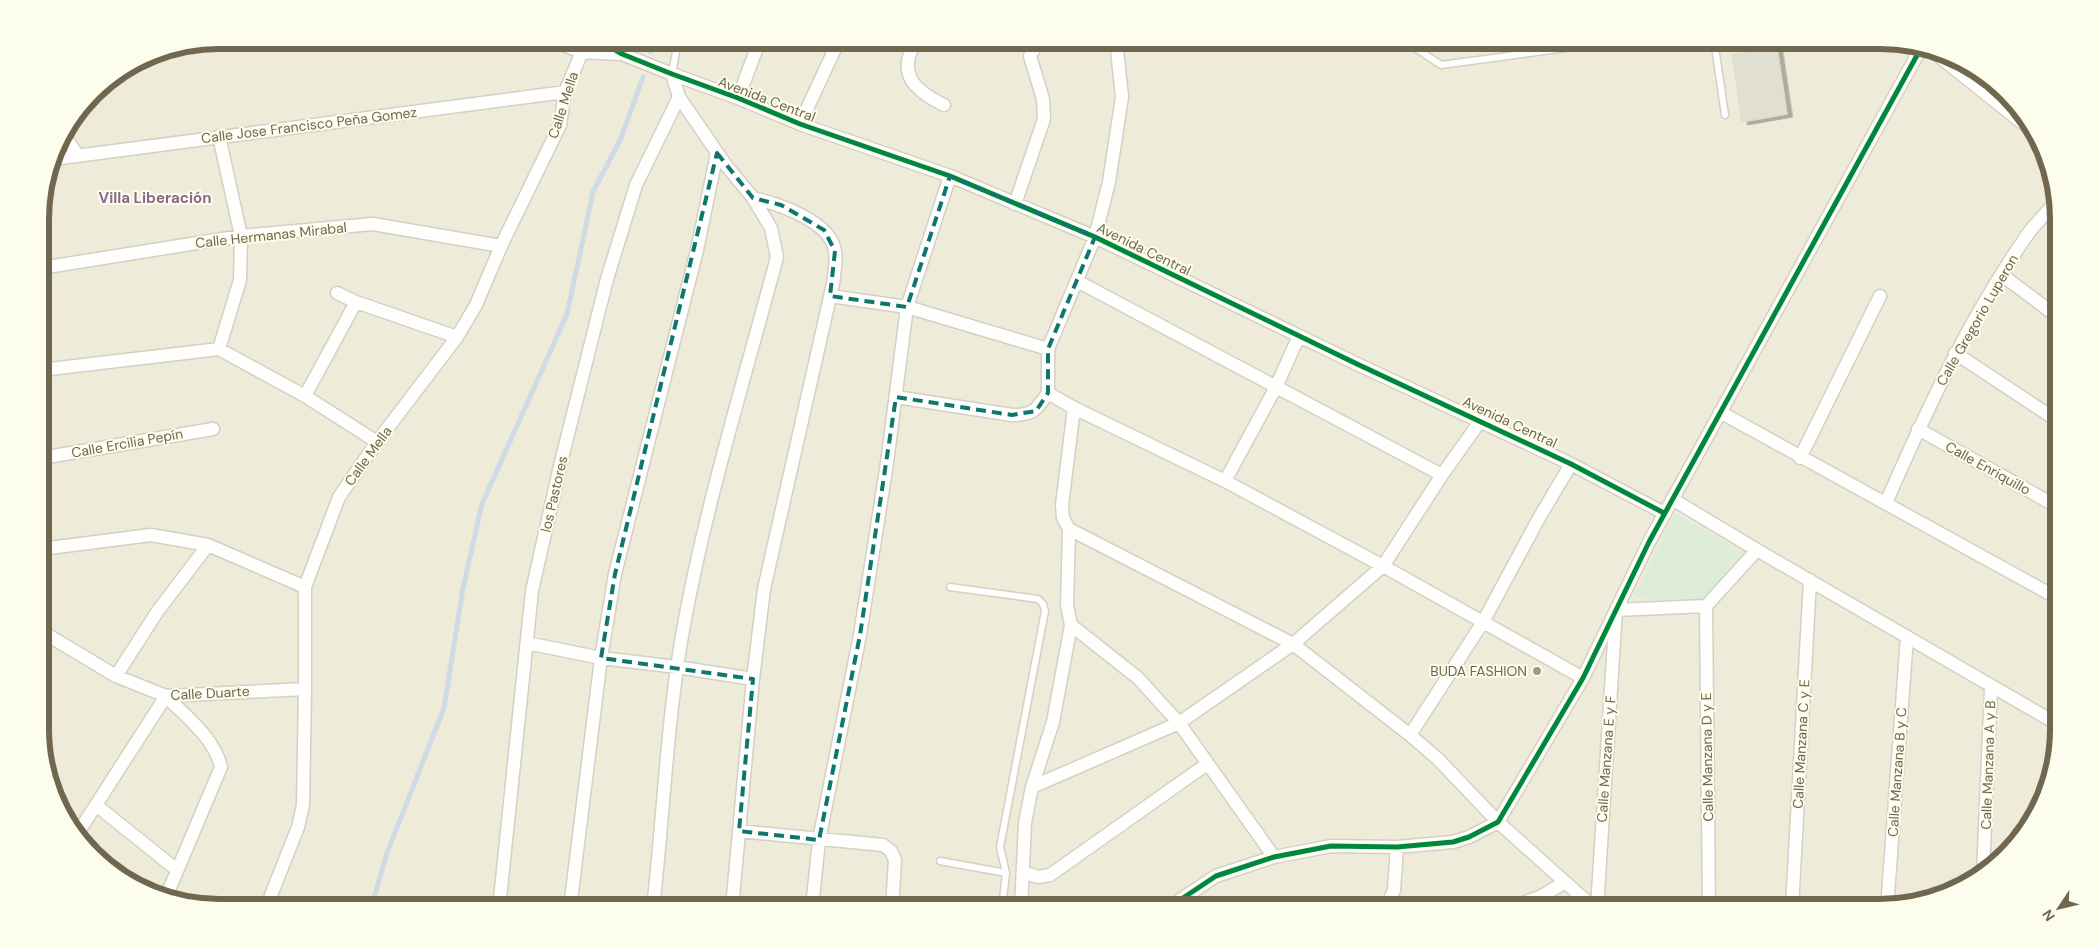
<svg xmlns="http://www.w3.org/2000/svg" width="2099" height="948" viewBox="0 0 2099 948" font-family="'DM Sans',sans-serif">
<defs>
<filter id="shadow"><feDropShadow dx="5.5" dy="3" stdDeviation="0" flood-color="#0004"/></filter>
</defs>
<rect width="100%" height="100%" fill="#f6f5eb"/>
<!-- residential -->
<path fill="#eeebd9" d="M 219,40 L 1880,40 L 1949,54 L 2022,110 L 2058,196 L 2059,729 L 2045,798 L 2022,838 L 1980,878 L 1892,908 L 219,908 L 150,894 L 77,838 L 42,753 L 40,207 L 58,140 L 101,85 L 151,54 Z"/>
<!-- green -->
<path fill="#ddedd7" d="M 1675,513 L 1745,553 L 1701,601 L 1634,598 Z"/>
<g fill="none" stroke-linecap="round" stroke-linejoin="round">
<!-- stream -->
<path stroke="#cedae4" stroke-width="5" d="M 651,52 L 655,40
M 371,908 L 387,853 L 444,708 L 463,588 L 482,504 L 567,314 L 593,192 L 621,138 L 643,77"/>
</g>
<!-- building -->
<path fill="#e1ded2" stroke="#dedbce" filter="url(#shadow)" d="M 1777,47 L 1787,114 L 1742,122 L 1732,55 Z"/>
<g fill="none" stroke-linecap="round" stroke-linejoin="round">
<!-- lane casing -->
<g stroke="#d3d0c6" stroke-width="9">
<path id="lane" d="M 1403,40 L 1441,65 L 1625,40
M 1714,40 L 1725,115
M 1698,44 L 1728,40
M 672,74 L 678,40
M 950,587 L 1038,599 L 1043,604 L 1045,611 L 1000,847 L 1006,873 L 1002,908
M 940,861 L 1006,873"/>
</g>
<!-- street casing -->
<g stroke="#d3d0c6" stroke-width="15">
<path id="street" d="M 551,40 L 581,52 L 620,54
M 599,40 L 622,54 L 672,74 L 738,98 L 800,124 L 950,176 L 1095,237 L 1357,364 L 1571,464 L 1664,513
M 917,40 C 895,73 915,91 944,105
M 1931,50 L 2030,129
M 738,98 L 760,40
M 800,124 L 839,40
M 63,134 L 78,156
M 53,159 L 565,92
M 1015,204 L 1044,119 L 1043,99 L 1030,56 L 1036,46 L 1044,40
M 41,268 L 241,236 L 373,224 L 501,246
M 2002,275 L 2058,317
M 1077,281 L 1442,475
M 337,293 L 356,302 L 457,337
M 830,296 L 907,307 L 1048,349
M 219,349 L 240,280 L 241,236 L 219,136
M 1955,353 L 2058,421
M 41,370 L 219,349 L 305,396 L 377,442
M 305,396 L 356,302
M 896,397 L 1012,415 C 1034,415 1036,410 1048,393
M 1074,408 L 1225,481 L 1383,566 L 1583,678
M 1720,412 L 2059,599
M 1918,429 L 2058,507
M 41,458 L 213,429
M 1800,458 L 1880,296
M 1225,481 L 1276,387 L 1299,336
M 1672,499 L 1757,550 L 2059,725
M 1886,503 C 1927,409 1970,316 2030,231 C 2039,220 2049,210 2058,199
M 1069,529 L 1293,644 L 1410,735 L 1438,759 L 1498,822 L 1594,908
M 41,549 L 151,535 L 208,545 L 305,587
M 1706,606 L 1709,908
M 1071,625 L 1138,678 L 1179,723 L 1274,857
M 41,631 L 116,676 L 166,696 L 305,689
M 527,643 L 601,658 L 677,667 L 753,679
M 116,676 L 157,612 L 208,545
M 1410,735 L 1483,622 L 1539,518 L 1571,464
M 1032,787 L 1179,723 L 1293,644 L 1383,566 L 1442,475 L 1481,420
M 96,805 L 177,870
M 739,831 L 883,845 L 891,851 L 895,860 L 892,908
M 76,836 L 166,696 C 186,717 214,737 221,767 L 166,897
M 1023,872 L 1038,877 L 1050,875 L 1207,764
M 1983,874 L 1991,687
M 266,908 L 298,827 L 303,805 L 305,689 L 305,587 L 339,497 L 377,442 L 457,337 L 476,305 L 501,246 L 560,125 L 565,92 L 587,40
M 499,908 L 532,591 L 560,466 L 607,279 L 636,185 L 679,97
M 570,908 L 601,658 L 615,574 L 697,250 L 717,153
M 653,908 C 664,812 667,714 685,619 C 708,497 745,377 777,257 L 771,228 L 753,198 L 725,164 L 679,97 L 672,74
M 732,908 L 753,679 L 764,589 L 834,279 C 834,270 837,260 835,251 C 831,221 778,204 753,198
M 812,908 L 819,840 L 860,635 L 887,463 L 907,307 L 950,176
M 1021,908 L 1025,823 L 1032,787 L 1053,722 L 1071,625 L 1067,605 L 1069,529 L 1063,518 L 1062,505 L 1074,408 L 1048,393 L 1048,349 L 1095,237 L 1109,182 L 1122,97 L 1116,40
M 1168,908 L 1216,876 L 1274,857 L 1331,846 L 1397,847 L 1453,842 L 1469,837 L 1498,822 L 1583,678 L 1649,542 L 1921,48
M 1386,908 L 1394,890 L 1397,847
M 1510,908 L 1542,896 L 1565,882
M 1597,908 L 1616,610 L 1706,606 L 1757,550
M 1792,908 L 1810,580
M 1887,908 L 1907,637"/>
</g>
<!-- lane -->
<use href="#lane" stroke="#fefefc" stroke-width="6"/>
<!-- street -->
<use href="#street" stroke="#fefefc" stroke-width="12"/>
<!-- cycleway casing -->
<g stroke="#fdfded" stroke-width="8">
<path id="cycleway" d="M 599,40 L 622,54 L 672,74 L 738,98 L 800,124 L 950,176 L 1095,237 L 1357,364 L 1571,464 L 1664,513
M 1168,908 L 1216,876 L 1274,857 L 1331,846 L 1397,847 L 1453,842 L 1469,837 L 1498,822 L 1583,678 L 1649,542 L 1921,48"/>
</g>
<!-- cycleway -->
<use href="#cycleway" stroke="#00873e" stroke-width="5"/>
</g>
<!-- marked area -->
<path fill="none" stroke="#0f766e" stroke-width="4" stroke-dasharray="10 6" stroke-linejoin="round" d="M 717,153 L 753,198 L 781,205 L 824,230 L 835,251 L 830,296 L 907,307 L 950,176 L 1095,237 L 1048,349 L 1048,393 L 1036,411 L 1012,415 L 896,397 L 860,635 L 819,840 L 739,831 L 753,679 L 601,658 L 615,574 Z"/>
<!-- markers -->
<circle fill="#9f9985" stroke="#fdfded" stroke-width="2" cx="1537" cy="671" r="5"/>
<g text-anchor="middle" stroke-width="4" stroke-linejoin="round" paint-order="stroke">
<!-- street labels -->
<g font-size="14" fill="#70674e" stroke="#fdfded">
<text transform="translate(767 99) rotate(21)" y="5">Avenida Central</text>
<text transform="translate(563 105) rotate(-72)" y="5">Calle Mella</text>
<text transform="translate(309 125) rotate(-7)" y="5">Calle Jose Francisco Peña Gomez</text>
<text transform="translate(271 235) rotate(-6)" y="5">Calle Hermanas Mirabal</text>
<text transform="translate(1144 249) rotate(26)" y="5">Avenida Central</text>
<text transform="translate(1977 320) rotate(-60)" y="5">Calle Gregorio Luperon</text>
<text transform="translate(1510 422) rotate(25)" y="5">Avenida Central</text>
<text transform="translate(127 443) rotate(-10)" y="5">Calle Ercilia Pepín</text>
<text transform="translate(368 456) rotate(-54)" y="5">Calle Mella</text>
<text transform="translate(1988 468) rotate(29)" y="5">Calle Enriquillo</text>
<text transform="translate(554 494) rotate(-77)" y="5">los Pastores</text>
<text transform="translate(210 693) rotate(-3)" y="5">Calle Duarte</text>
<text transform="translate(1801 744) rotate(-87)" y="5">Calle Manzana C y E</text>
<text transform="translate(1707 757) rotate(-91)" y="5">Calle Manzana D y E</text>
<text transform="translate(1606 759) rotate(-86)" y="5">Calle Manzana E y F</text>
<text transform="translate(1988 765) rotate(-88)" y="5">Calle Manzana A y B</text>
<text transform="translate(1897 772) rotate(-86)" y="5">Calle Manzana B y C</text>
</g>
<!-- poi labels -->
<g font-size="14" fill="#70674e" stroke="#fdfded" text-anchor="end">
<text x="1527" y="676">BUDA FASHION</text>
</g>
<!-- neighbourhood labels -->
<g font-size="15" font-weight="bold" fill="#8c668b" stroke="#fdfded">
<text x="155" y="203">Villa Liberación</text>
</g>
</g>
<!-- crop -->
<path d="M0 0H2099V948H0ZM219 49H1880A170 170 0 0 1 2050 219V729A170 170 0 0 1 1880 899H219A170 170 0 0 1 49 729V219A170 170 0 0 1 219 49Z" fill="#fdfded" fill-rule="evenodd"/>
<path fill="none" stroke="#70674e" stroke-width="6" d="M219 49H1880A170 170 0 0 1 2050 219V729A170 170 0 0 1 1880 899H219A170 170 0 0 1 49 729V219A170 170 0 0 1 219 49Z"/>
<!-- north arrow -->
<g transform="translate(2059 908) rotate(235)" stroke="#fdfded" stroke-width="4" paint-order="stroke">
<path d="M0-4L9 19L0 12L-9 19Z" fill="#70674e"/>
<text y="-8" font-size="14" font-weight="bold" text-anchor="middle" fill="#70674e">N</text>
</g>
</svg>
